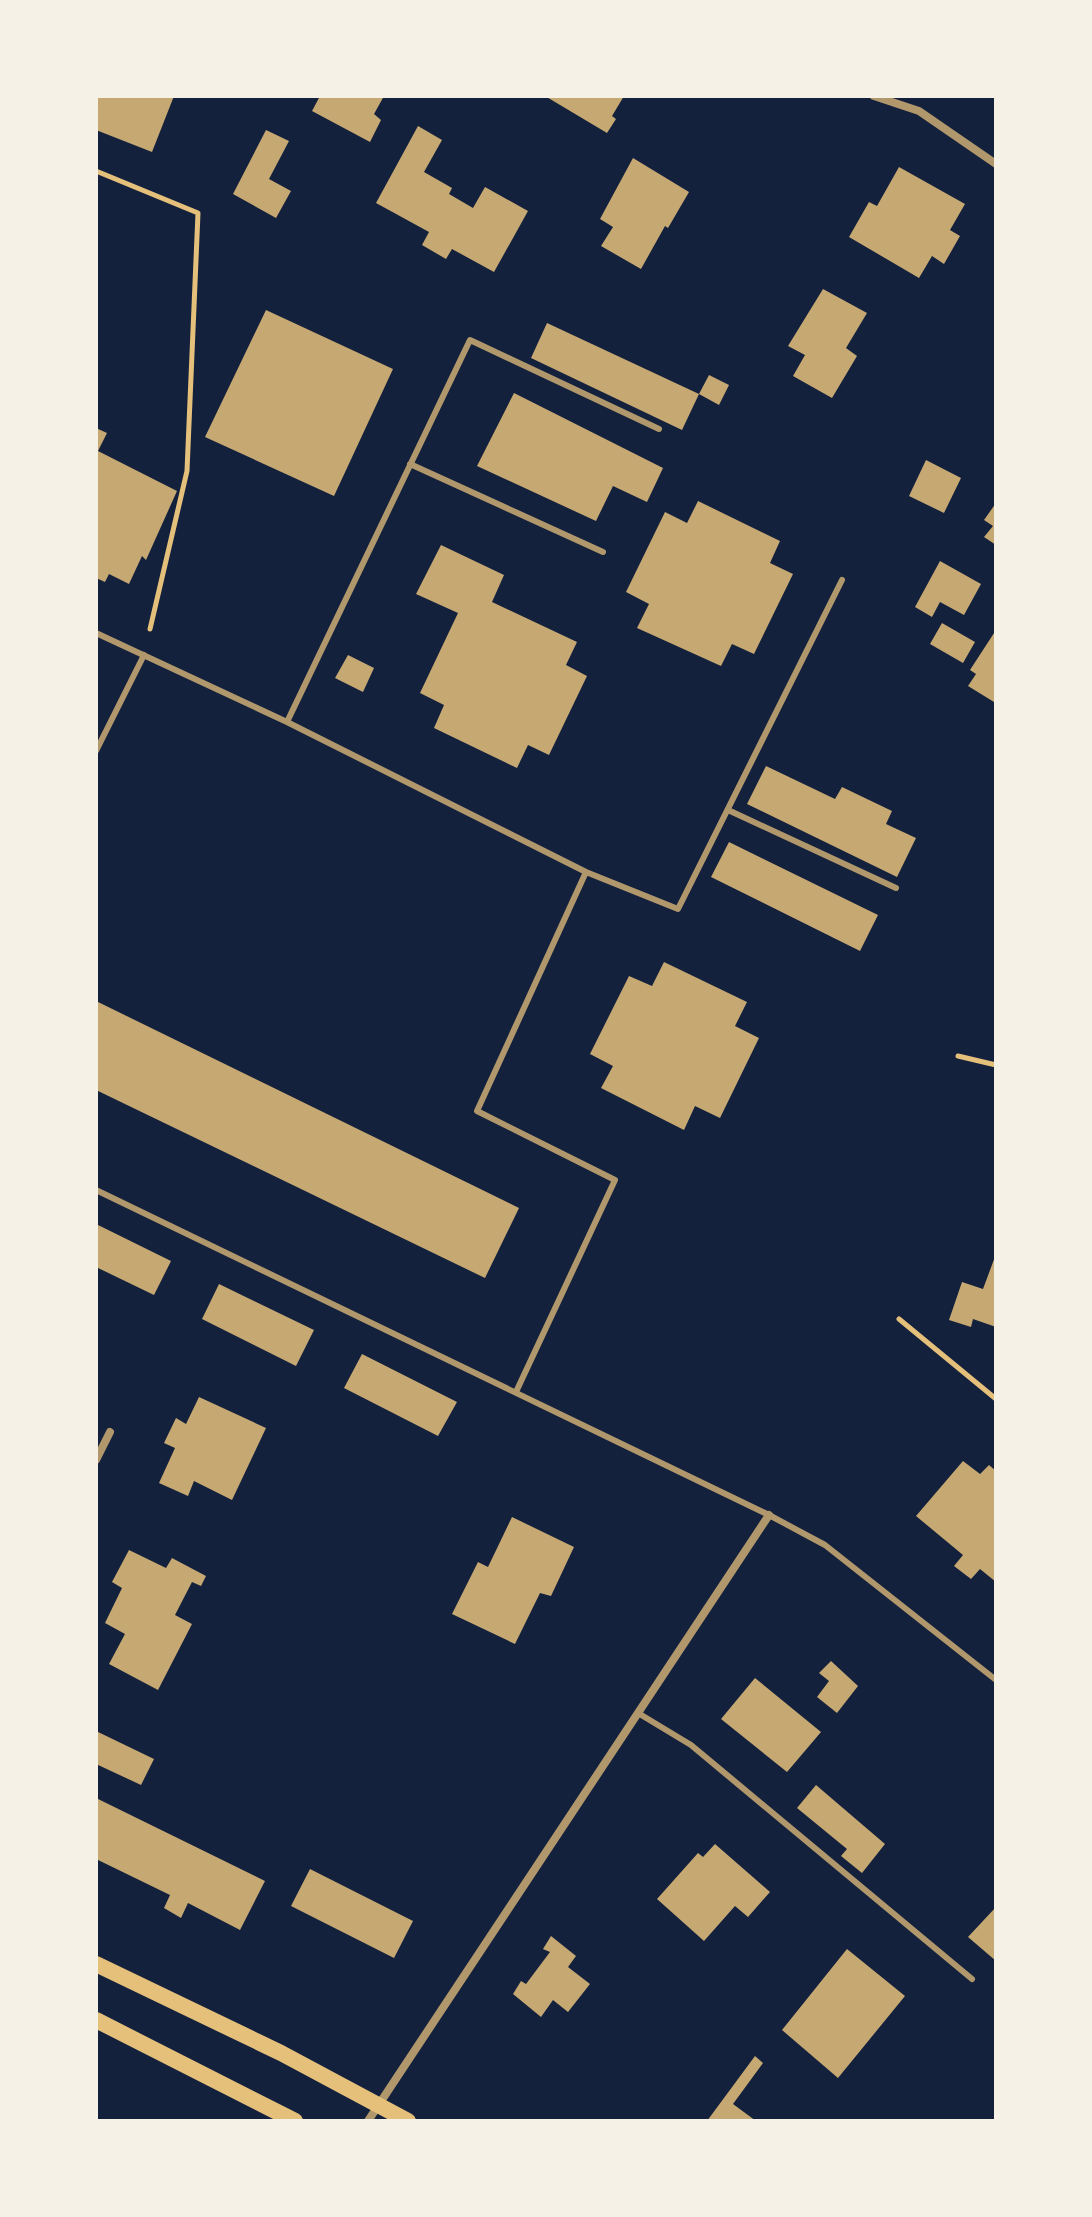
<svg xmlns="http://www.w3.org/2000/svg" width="1092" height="2217" viewBox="0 0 1092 2217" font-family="'Sofia Sans Condensed',sans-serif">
<rect width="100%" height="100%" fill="#14213d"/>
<!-- building -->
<path fill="#c6a872" d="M 96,96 L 174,96 L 152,152 L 96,130 Z
M 320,96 L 384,96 L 374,114 L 381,120 L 370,142 L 312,111 Z
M 545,96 L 624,96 L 612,116 L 616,119 L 607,133 Z
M 418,126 L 442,140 L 424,172 L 452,188 L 449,194 L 473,208 L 485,187 L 528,211 L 494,272 L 452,249 L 446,259 L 422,245 L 429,232 L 376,203 Z
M 266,130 L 289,141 L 269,179 L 291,191 L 276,218 L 233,194 Z
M 633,158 L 689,192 L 668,228 L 665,226 L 641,269 L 601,246 L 613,227 L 600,219 Z
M 899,167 L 965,204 L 950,230 L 960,236 L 944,264 L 932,256 L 919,278 L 849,237 L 869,202 L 877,206 Z
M 823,289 L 867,313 L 846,348 L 857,356 L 832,398 L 793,376 L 805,355 L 788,346 Z
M 266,310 L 393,369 L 334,496 L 205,437 Z
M 547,323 L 699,394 L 709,375 L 729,385 L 719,405 L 699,394 L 682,430 L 531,358 Z
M 514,393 L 663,468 L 647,502 L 613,486 L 596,521 L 477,466 Z
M 96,428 L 107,433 L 98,451 L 177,491 L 146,560 L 142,556 L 129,584 L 109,574 L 105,582 L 96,578 Z
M 926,460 L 961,478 L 944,513 L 909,496 Z
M 698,501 L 780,541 L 770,563 L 793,574 L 754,654 L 732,644 L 721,666 L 637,628 L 649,604 L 626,592 L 665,512 L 687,523 Z
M 996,503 L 996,545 L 984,537 L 993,526 L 984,520 Z
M 441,545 L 504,575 L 492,602 L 577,642 L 566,665 L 587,676 L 549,755 L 528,745 L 517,768 L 434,728 L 444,705 L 420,693 L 458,613 L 416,594 Z
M 940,561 L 981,584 L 964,615 L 940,602 L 932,617 L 915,607 Z
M 942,623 L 975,642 L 963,663 L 930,644 Z
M 996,630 L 996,697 L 994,702 L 968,686 L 976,674 L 970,670 Z
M 348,655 L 374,668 L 363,692 L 335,678 Z
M 766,766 L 835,799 L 842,787 L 892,811 L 886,824 L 916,838 L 897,877 L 747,804 Z
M 729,842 L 878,915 L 860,951 L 711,877 Z
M 664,962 L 747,1002 L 735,1026 L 759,1038 L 720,1118 L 695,1106 L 684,1130 L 601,1088 L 613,1066 L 590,1054 L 629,976 L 652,986 Z
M 96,1001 L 519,1208 L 485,1278 L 96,1090 Z
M 96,1224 L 171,1261 L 154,1295 L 96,1267 Z
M 996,1254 L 996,1327 L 973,1319 L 971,1327 L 949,1320 L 962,1282 L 983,1289 Z
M 219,1284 L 314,1330 L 296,1366 L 202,1319 Z
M 362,1354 L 457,1402 L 438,1436 L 344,1388 Z
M 199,1397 L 266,1428 L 232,1500 L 194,1481 L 188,1496 L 159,1483 L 175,1448 L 164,1443 L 176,1418 L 186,1424 Z
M 963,1461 L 980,1474 L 989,1465 L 996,1471 L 996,1582 L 980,1569 L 971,1579 L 954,1566 L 963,1555 L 916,1516 Z
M 512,1517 L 574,1547 L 551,1596 L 540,1593 L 515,1644 L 452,1614 L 478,1562 L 488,1567 Z
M 129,1550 L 166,1568 L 172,1558 L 206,1576 L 201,1586 L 192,1582 L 175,1615 L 192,1624 L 158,1690 L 109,1664 L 125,1634 L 105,1623 L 122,1588 L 112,1582 Z
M 831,1661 L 858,1686 L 837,1713 L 817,1697 L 829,1681 L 819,1673 Z
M 755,1678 L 821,1732 L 787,1772 L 721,1719 Z
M 96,1731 L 154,1759 L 141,1785 L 96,1764 Z
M 816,1785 L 885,1844 L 862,1873 L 841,1856 L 847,1849 L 797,1808 Z
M 96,1798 L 265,1881 L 240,1930 L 188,1903 L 181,1918 L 164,1908 L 170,1895 L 96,1859 Z
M 715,1844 L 770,1892 L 748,1917 L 735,1906 L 704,1941 L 657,1899 L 698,1853 L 703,1857 Z
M 310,1869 L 413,1921 L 394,1958 L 291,1906 Z
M 996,1907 L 996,1961 L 968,1937 Z
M 551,1936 L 576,1956 L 568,1967 L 590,1984 L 568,2012 L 553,2000 L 541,2017 L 513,1994 L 521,1981 L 526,1984 L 550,1952 L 543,1949 Z
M 847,1949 L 905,1996 L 838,2078 L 782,2030 Z
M 755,2056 L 763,2063 L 733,2104 L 756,2121 L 707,2121 Z"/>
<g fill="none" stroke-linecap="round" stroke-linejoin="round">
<!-- path -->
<path stroke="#e5c07b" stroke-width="5" d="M 96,171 L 198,213 L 187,471 L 150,629
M 958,1056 L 996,1065
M 899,1319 L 996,1399"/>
<!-- service -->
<path stroke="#b1986c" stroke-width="6" d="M 410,464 L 603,552
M 96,633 L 287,722
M 96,751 L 144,655
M 728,810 L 896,888
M 586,872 L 287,722 L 470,340 L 659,429
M 96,1190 L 769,1515 L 825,1545 L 996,1680
M 516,1392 L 615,1180 L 477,1111 L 586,872 L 678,909 L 842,580
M 638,1713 L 691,1745 L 972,1979"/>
<!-- minor -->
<path stroke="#b1986c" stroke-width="8" d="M 874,96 L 919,111 L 996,164
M 96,1460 L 110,1432
M 368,2121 L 769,1515"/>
<!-- secondary -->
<path stroke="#e5c07b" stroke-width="16" d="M 96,1964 L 281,2053 L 408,2121
M 96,2020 L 295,2121"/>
</g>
<!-- border -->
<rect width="1092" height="2217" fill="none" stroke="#f6f1e7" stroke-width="196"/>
</svg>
